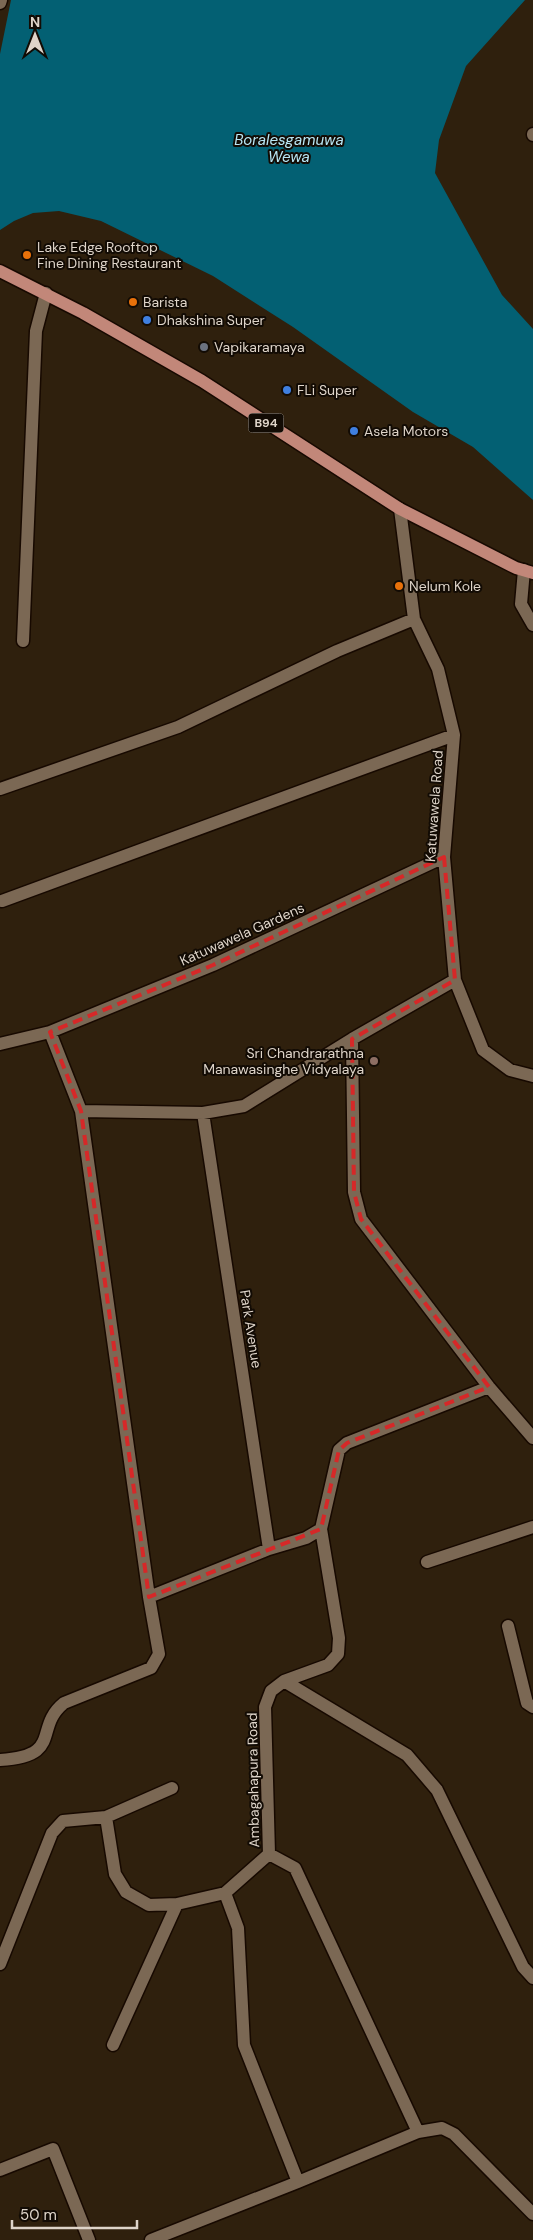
<svg xmlns="http://www.w3.org/2000/svg" width="533" height="2240" viewBox="0 0 533 2240" font-family="'DM Sans',sans-serif">
<rect width="100%" height="100%" fill="#2f200d"/>
<!-- water -->
<path fill="#036073" d="M 11,0 L 525,0 L 466,66 L 439,140 L 435,173 L 502,295 L 533,329 L 533,500 L 473,447 L 413,412 L 293,327 L 213,276 L 101,221 L 59,211 L 33,213 L 14,221 L 0,230 L 0,54 Z"/>
<g fill="none" stroke-linecap="round" stroke-linejoin="round">
<!-- minor casing -->
<g stroke="#170900" stroke-width="15">
<path id="minor" d="M 0,3 L 1,0
M 533,134 L 533,135
M 400,509 L 414,619 L 438,669 L 454,735 L 444,857 L 455,980 L 483,1050 L 510,1070 L 533,1076
M 524,570 L 521,604 L 533,625
M 23,641 L 36,331 L 46,293
M 0,789 L 178,727 L 337,651 L 414,619
M 2,901 L 454,735
M 50,1032 L 213,965 L 444,857
M 352,1039 L 354,1192 L 361,1219 L 489,1387 L 533,1438
M 0,1044 L 50,1032 L 81,1111 L 203,1113 L 244,1106 L 352,1039 L 455,980
M 81,1111 L 149,1597 L 269,1549 L 306,1538 L 321,1529 L 339,1450 L 347,1443 L 489,1387
M 203,1113 L 269,1549
M 427,1562 L 533,1527
M 508,1626 L 527,1703 L 533,1707
M 284,1681 L 407,1755 L 437,1790 L 523,1967 L 533,1978
M 0,1760 C 64,1756 33,1728 64,1703 L 151,1668 L 159,1654 L 149,1597
M 106,1817 L 115,1874 L 126,1892 L 149,1905 L 177,1904 L 225,1893 L 269,1854 L 265,1707 L 271,1691 L 284,1681 L 328,1665 L 338,1654 L 339,1638 L 321,1529
M 269,1854 L 295,1868 L 418,2132 L 442,2128 L 454,2134 L 533,2214
M 225,1893 L 238,1928 L 244,2045 L 298,2182
M 0,1964 L 52,1833 L 63,1821 L 106,1817 L 172,1788
M 113,2045 L 177,1904
M 0,2170 L 53,2149 L 89,2240
M 151,2240 L 298,2182 L 418,2132"/>
</g>
<!-- major casing -->
<g stroke="#170900" stroke-width="15">
<path id="major" d="M 0,271 L 83,313 L 202,381 L 400,509 L 516,568 L 533,573"/>
</g>
<!-- minor -->
<use href="#minor" stroke="#7b6854" stroke-width="12"/>
<!-- major -->
<use href="#major" stroke="#c28779" stroke-width="12"/>
</g>
<!-- marked area -->
<path fill="none" stroke="#d62828" stroke-width="4" stroke-dasharray="10 6" stroke-linejoin="round" d="M 444,857 L 455,980 L 352,1039 L 354,1192 L 361,1219 L 489,1387 L 347,1443 L 339,1450 L 321,1529 L 149,1597 L 81,1111 L 50,1032 L 213,965 Z"/>
<!-- markers -->
<g fill="#e8710a" stroke="#120b04" stroke-width="2">
<circle cx="27" cy="255" r="5"/>
<circle cx="133" cy="302" r="5"/>
<circle cx="399" cy="586" r="5"/>
</g>
<g fill="#3f7fe0" stroke="#120b04" stroke-width="2">
<circle cx="147" cy="320" r="5"/>
<circle cx="287" cy="390" r="5"/>
<circle cx="354" cy="431" r="5"/>
</g>
<circle fill="#6b7280" stroke="#120b04" stroke-width="2" cx="204" cy="347" r="5"/>
<circle fill="#8d6e63" stroke="#120b04" stroke-width="2" cx="374" cy="1061" r="5"/>
<g text-anchor="middle" stroke-width="4" stroke-linejoin="round" paint-order="stroke">
<!-- shield labels -->
<rect fill="#120b04" stroke="#a1988e" stroke-width="1" x="248.5" y="413.5" width="35" height="19" rx="4"/>
<g font-size="12" font-weight="bold" fill="#ded4c9">
<text x="266" y="427">B94</text>
</g>
<!-- poi labels -->
<g font-size="14" fill="#ded4c9" stroke="#120b04" text-anchor="start">
<text x="37" y="252">Lake Edge Rooftop<tspan x="37" dy="16">Fine Dining Restaurant</tspan></text>
<text x="143" y="307">Barista</text>
<text x="157" y="325">Dhakshina Super</text>
<text x="214" y="352">Vapikaramaya</text>
<text x="297" y="395">FLi Super</text>
<text x="364" y="436">Asela Motors</text>
<text x="409" y="591">Nelum Kole</text>
<text x="364" y="1058" text-anchor="end">Sri Chandrarathna<tspan x="364" dy="16">Manawasinghe Vidyalaya</tspan></text>
</g>
<!-- street labels -->
<g font-size="14" fill="#ded4c9" stroke="#120b04">
<text transform="translate(434 806) rotate(-86)" y="5">Katuwawela Road</text>
<text transform="translate(242 934) rotate(-24)" y="5">Katuwawela Gardens</text>
<text transform="translate(251 1329) rotate(81)" y="5">Park Avenue</text>
<text transform="translate(253 1780) rotate(-91)" y="5">Ambagahapura Road</text>
</g>
<!-- water labels -->
<g font-size="15" font-style="italic" fill="#b8e7f5" stroke="#120b04">
<text x="289" y="145">Boralesgamuwa<tspan x="289" dy="17">Wewa</tspan></text>
</g>
</g>
<!-- north arrow -->
<g transform="translate(35 35)" stroke="#120b04" stroke-width="4" paint-order="stroke">
<path d="M0-4L9 19L0 12L-9 19Z" fill="#ded4c9"/>
<text y="-8" font-size="14" font-weight="bold" text-anchor="middle" fill="#ded4c9">N</text>
</g>
<!-- scale -->
<path d="M12 2220v8h125v-8" fill="none" stroke="#ded4c9" stroke-width="2.5"/>
<text x="20" y="2220" font-size="15" fill="#ded4c9" stroke="#120b04" stroke-width="4" paint-order="stroke">50 m</text>
</svg>
